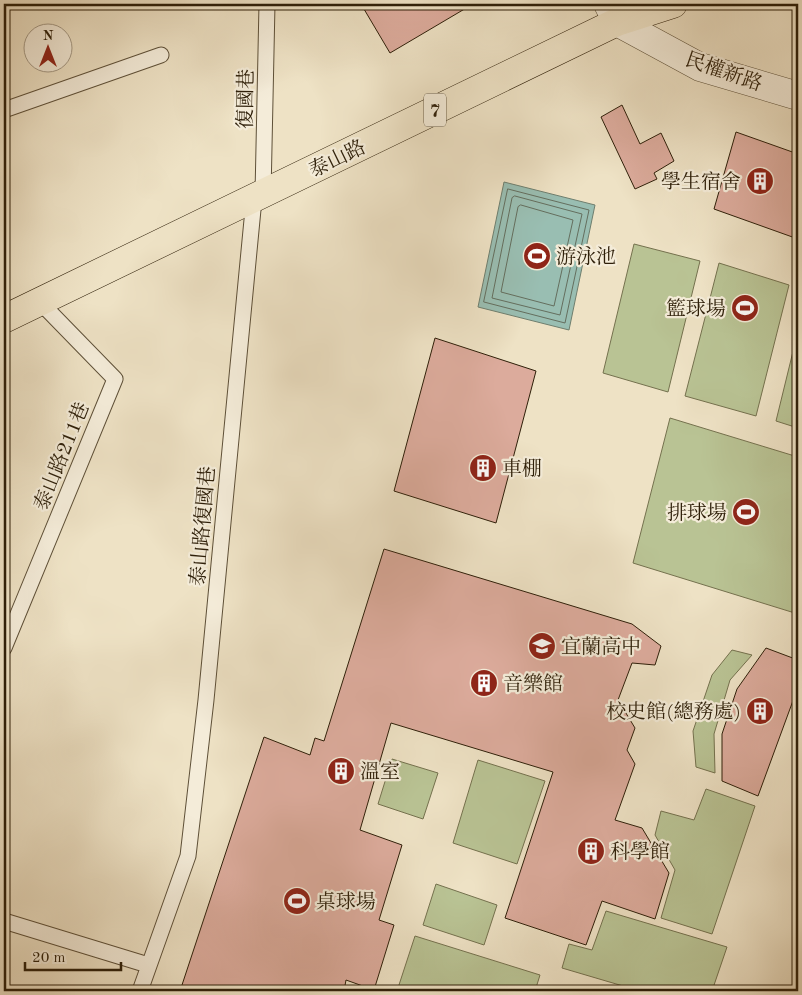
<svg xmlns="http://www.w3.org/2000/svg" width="802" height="995" viewBox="0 0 802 995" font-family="'Old Standard TT','Noto Serif TC',serif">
<rect width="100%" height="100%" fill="#eee2c5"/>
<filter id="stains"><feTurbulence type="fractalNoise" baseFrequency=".004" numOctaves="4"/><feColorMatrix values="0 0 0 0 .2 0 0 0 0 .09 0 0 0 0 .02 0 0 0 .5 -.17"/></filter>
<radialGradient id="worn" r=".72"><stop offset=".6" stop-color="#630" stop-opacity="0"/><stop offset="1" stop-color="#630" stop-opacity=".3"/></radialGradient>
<!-- green -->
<path fill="#b9c394" stroke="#74714e" d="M 634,244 L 700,261 L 668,392 L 603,373 Z
M 719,263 L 789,285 L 756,416 L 685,396 Z
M 798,331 L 798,428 L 776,421 Z
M 670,418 L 798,457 L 798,614 L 633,563 Z
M 732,650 L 752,655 L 730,680 L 714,734 L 715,773 L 696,767 L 693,731 L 712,675 Z
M 392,759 L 438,773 L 423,819 L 378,804 Z
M 478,760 L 545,781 L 517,864 L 453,843 Z
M 706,789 L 755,806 L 712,934 L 661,918 L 675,870 L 655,835 L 661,811 L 694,820 Z
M 436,884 L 497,905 L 484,945 L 423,925 Z
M 606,911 L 727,947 L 712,991 L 640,991 L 562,968 L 569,944 L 592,950 Z
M 415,936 L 540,975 L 535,991 L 397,991 Z"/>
<!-- water -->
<path fill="#99beb2" stroke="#6e7e6e" d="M 504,182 L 595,205 L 569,330 L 478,307 Z"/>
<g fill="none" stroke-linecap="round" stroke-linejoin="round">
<!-- shore -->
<path stroke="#646e5e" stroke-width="1" d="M 508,189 L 589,210 L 565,323 L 484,302 Z
M 515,196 L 582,214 L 560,315 L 492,298 L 512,198 Z
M 521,205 L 573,220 L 554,306 L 501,292 L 518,207 Z"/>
</g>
<!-- building -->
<path fill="#dcab9c" stroke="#2e1f09" d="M 361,4 L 473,4 L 390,53 Z
M 622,105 L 640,144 L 661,133 L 674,161 L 654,173 L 657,179 L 635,189 L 601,117 Z
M 736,132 L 798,154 L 798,239 L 714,209 Z
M 435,338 L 536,371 L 496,523 L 394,491 Z
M 384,549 L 632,624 L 661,646 L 655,665 L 632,663 L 618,700 L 635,728 L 627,750 L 635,764 L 615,820 L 642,828 L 669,873 L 655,919 L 602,901 L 586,945 L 505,918 L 553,772 L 391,723 L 360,830 L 402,845 L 379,920 L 394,925 L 374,990 L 346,980 L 344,991 L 180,991 L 264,737 L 310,755 L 315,738 L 324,741 Z
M 766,648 L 798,660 L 798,687 L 758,796 L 722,781 L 722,734 L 737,689 Z"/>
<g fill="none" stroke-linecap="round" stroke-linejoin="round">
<!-- service casing -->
<g stroke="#5e5038" stroke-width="17">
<path id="service" d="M 4,110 L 161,55
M 263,194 L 267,4
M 4,648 L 115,379 L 40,302
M 4,921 L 148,965
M 140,991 L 188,856 L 206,700 L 254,199"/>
</g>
<!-- minor casing -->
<g stroke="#5e5038" stroke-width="29">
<path id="minor" d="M 608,4 L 617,22 L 700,67 L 798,96"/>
</g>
<!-- primary casing -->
<g stroke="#2e1f09" stroke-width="29">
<path id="primary" d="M 4,319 L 617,22 L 673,4"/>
</g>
<!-- service -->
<use href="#service" stroke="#f4ecd9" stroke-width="15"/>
<!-- minor -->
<use href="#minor" stroke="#f4ecd9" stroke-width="28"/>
<!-- primary -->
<use href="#primary" stroke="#eee2c5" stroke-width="28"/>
</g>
<!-- icons -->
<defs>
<g id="building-disc" transform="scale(1.4375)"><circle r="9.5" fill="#8f2418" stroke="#f4ecd9"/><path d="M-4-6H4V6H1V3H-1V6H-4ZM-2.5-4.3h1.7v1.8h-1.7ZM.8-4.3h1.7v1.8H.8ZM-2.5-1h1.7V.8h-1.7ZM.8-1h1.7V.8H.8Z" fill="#fff"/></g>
<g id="stadium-disc" transform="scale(1.4375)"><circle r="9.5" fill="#8f2418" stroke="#f4ecd9"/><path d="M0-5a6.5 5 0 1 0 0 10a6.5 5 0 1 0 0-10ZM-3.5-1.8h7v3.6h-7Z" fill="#fff"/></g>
<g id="school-disc" transform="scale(1.4375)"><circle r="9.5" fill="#8f2418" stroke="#f4ecd9"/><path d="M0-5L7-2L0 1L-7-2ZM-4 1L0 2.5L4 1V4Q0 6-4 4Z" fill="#fff"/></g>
</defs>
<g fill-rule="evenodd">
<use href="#building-disc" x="760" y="181"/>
<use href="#stadium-disc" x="537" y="256"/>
<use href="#stadium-disc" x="745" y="308"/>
<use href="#building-disc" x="483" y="468"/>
<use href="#stadium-disc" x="746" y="512"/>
<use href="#school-disc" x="542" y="646"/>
<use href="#building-disc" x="484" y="683"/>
<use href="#building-disc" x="760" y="711"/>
<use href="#building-disc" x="341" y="771"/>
<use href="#building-disc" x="591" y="851"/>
<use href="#stadium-disc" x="297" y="901"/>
</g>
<g text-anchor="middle" stroke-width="4.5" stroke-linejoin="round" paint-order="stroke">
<!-- shield labels -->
<rect fill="#f4ecd9" stroke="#695c47" stroke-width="1" x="424" y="93.5" width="22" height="33" rx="4"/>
<g font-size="19" font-weight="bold" fill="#2e1f09">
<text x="435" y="117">7</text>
</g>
<!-- street labels -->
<g font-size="20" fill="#2e1f09" stroke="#f4ecd9">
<text transform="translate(724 71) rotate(19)" y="7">民權新路</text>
<text transform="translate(245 99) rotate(-89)" y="7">復國巷</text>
<text transform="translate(337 158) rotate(-26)" y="7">泰山路</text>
<text transform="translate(61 456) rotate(-68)" y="7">泰山路211巷</text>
<text transform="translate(202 526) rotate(-85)" y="7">泰山路復國巷</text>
</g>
<!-- poi labels -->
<g font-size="20" fill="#2e1f09" stroke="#f4ecd9" text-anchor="start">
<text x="741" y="188" text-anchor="end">學生宿舍</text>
<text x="556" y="263">游泳池</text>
<text x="726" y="315" text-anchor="end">籃球場</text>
<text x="502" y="475">車棚</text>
<text x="727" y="519" text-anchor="end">排球場</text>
<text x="561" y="653">宜蘭高中</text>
<text x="503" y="690">音樂館</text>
<text x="741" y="718" text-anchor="end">校史館(總務處)</text>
<text x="360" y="778">溫室</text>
<text x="610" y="858">科學館</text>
<text x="316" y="908">桌球場</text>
</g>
</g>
<!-- margin -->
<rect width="802" height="995" fill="none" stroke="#eee2c5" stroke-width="20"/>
<rect x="5" y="5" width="792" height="985" fill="none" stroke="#2e1f09" stroke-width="2.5"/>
<rect x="10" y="10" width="782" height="975" fill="none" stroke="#2e1f09"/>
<!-- north arrow -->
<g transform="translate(48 48)"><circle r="24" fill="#f4ecd9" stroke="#a59a86"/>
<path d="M0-4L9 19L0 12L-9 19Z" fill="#8f2418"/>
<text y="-8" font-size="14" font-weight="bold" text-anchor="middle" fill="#2e1f09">N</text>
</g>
<!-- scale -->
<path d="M25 962v8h96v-8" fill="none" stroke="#2e1f09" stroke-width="2.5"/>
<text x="32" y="962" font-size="15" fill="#2e1f09" stroke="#f4ecd9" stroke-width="4" paint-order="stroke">20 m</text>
<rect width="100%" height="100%" filter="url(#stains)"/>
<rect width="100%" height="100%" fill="url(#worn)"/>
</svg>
